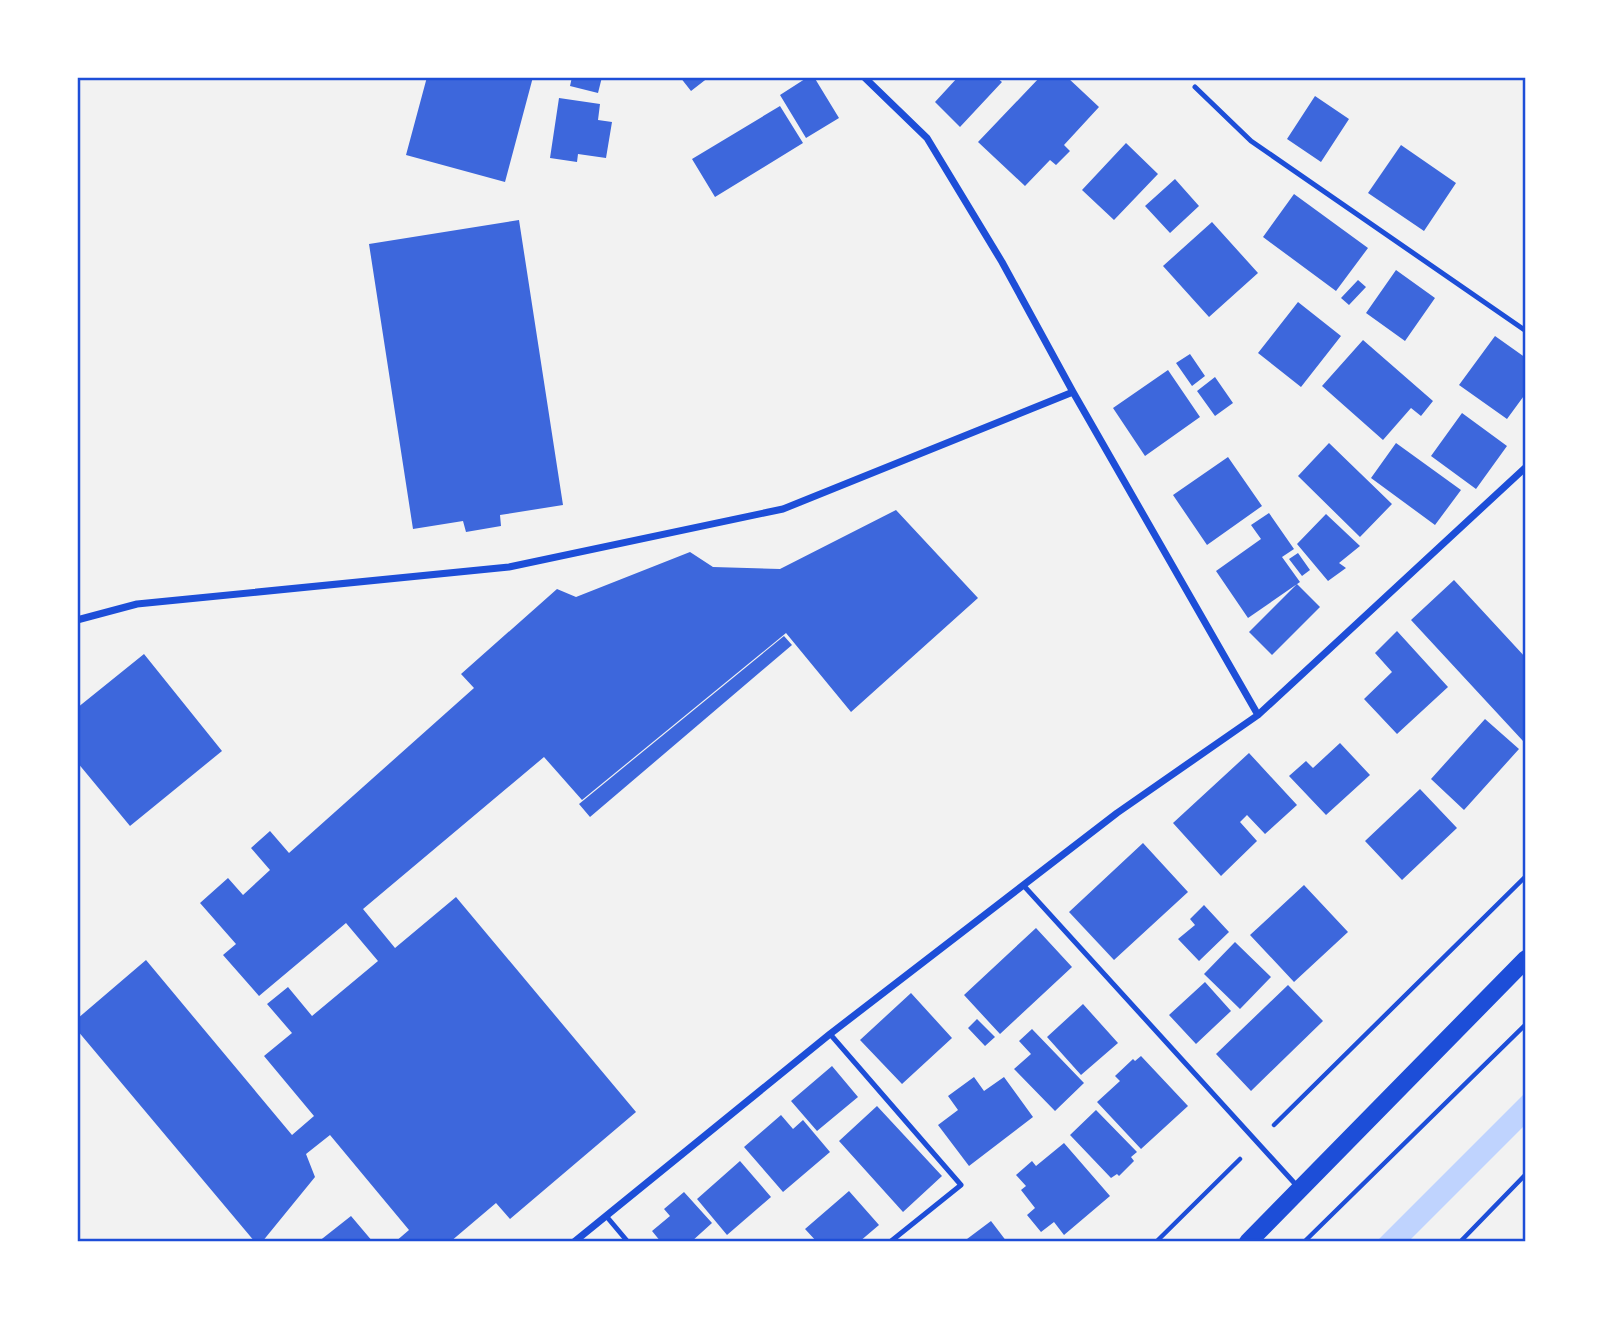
<svg xmlns="http://www.w3.org/2000/svg" width="1603" height="1319" viewBox="0 0 1603 1319" font-family="'Noto Serif',serif">
<rect width="100%" height="100%" fill="#f2f2f2"/>
<!-- water -->
<path fill="#bfd3fe" d="M 1526,1092 L 1526,1124 L 1408,1242 L 1376,1242 Z"/>
<!-- building -->
<path fill="#3d67dc" d="M 427,77 L 533,77 L 505,182 L 406,155 Z
M 572,77 L 602,77 L 598,93 L 570,86 Z
M 680,77 L 709,77 L 691,91 Z
M 808,77 L 814,77 L 839,118 L 806,138 L 780,95 Z
M 958,77 L 996,77 L 1002,82 L 960,127 L 935,102 Z
M 1040,77 L 1067,77 L 1099,107 L 1064,145 L 1070,151 L 1056,165 L 1050,160 L 1025,186 L 978,142 Z
M 1315,96 L 1349,119 L 1321,162 L 1287,139 Z
M 559,98 L 600,104 L 598,120 L 612,122 L 606,158 L 578,154 L 577,162 L 550,158 Z
M 780,106 L 803,143 L 715,197 L 692,159 Z
M 1126,143 L 1158,174 L 1114,220 L 1082,190 Z
M 1401,145 L 1456,183 L 1424,231 L 1368,193 Z
M 1175,179 L 1199,206 L 1170,233 L 1145,206 Z
M 1294,194 L 1368,248 L 1336,291 L 1263,237 Z
M 519,220 L 563,505 L 500,515 L 501,526 L 466,532 L 463,521 L 413,529 L 369,244 Z
M 1212,222 L 1258,273 L 1209,317 L 1163,266 Z
M 1396,270 L 1435,298 L 1405,341 L 1366,313 Z
M 1358,280 L 1366,287 L 1349,305 L 1341,298 Z
M 1298,302 L 1341,336 L 1301,387 L 1258,353 Z
M 1495,336 L 1526,358 L 1526,393 L 1507,419 L 1459,385 Z
M 1363,340 L 1433,401 L 1421,416 L 1411,408 L 1383,440 L 1322,386 Z
M 1190,354 L 1205,376 L 1192,386 L 1176,363 Z
M 1168,370 L 1200,417 L 1145,456 L 1113,408 Z
M 1215,377 L 1233,403 L 1215,416 L 1197,391 Z
M 1462,413 L 1507,446 L 1476,489 L 1431,456 Z
M 1329,443 L 1392,504 L 1360,537 L 1298,476 Z
M 1396,443 L 1461,490 L 1435,525 L 1371,478 Z
M 1228,457 L 1262,506 L 1207,545 L 1173,495 Z
M 896,510 L 978,598 L 851,712 L 786,633 L 582,800 L 544,757 L 363,909 L 395,948 L 456,897 L 636,1112 L 510,1219 L 496,1203 L 450,1242 L 395,1242 L 409,1230 L 330,1135 L 306,1154 L 315,1177 L 262,1242 L 255,1242 L 77,1030 L 77,1019 L 146,960 L 292,1135 L 314,1116 L 264,1056 L 292,1033 L 267,1004 L 288,987 L 312,1016 L 378,961 L 346,923 L 259,996 L 223,955 L 236,944 L 200,903 L 228,878 L 243,895 L 270,870 L 251,848 L 270,831 L 289,853 L 474,688 L 461,674 L 557,589 L 576,597 L 690,552 L 713,567 L 780,569 Z
M 1269,513 L 1294,549 L 1282,557 L 1300,582 L 1248,618 L 1216,571 L 1261,539 L 1251,525 Z
M 1326,514 L 1360,546 L 1339,563 L 1346,568 L 1328,581 L 1297,544 Z
M 1298,553 L 1310,570 L 1302,576 L 1289,559 Z
M 1454,580 L 1526,658 L 1526,738 L 1523,741 L 1411,620 Z
M 1297,584 L 1320,607 L 1272,655 L 1249,632 Z
M 1397,631 L 1448,687 L 1397,734 L 1364,699 L 1392,672 L 1375,653 Z
M 784,636 L 792,645 L 590,817 L 579,804 Z
M 144,654 L 222,751 L 130,826 L 77,762 L 77,708 Z
M 1485,719 L 1519,749 L 1464,810 L 1431,779 Z
M 1340,743 L 1370,775 L 1326,815 L 1289,776 L 1306,761 L 1313,768 Z
M 1249,753 L 1297,805 L 1265,834 L 1247,815 L 1240,822 L 1257,841 L 1221,876 L 1173,823 Z
M 1420,789 L 1457,828 L 1402,880 L 1365,841 Z
M 1143,843 L 1188,892 L 1114,960 L 1069,912 Z
M 1304,885 L 1348,932 L 1294,982 L 1250,935 Z
M 1204,905 L 1229,932 L 1199,961 L 1178,939 L 1195,925 L 1190,919 Z
M 1036,928 L 1072,967 L 1000,1034 L 964,995 Z
M 1235,942 L 1271,977 L 1240,1009 L 1204,974 Z
M 1205,982 L 1231,1011 L 1196,1044 L 1169,1015 Z
M 1288,985 L 1323,1021 L 1251,1091 L 1216,1054 Z
M 911,993 L 952,1038 L 902,1084 L 860,1040 Z
M 1083,1004 L 1118,1043 L 1081,1075 L 1047,1037 Z
M 977,1019 L 995,1037 L 985,1046 L 968,1028 Z
M 1032,1029 L 1084,1083 L 1055,1111 L 1014,1069 L 1031,1054 L 1019,1041 Z
M 1141,1056 L 1188,1106 L 1141,1149 L 1097,1102 L 1120,1081 L 1115,1076 L 1133,1059 L 1135,1061 Z
M 832,1066 L 858,1097 L 817,1131 L 791,1101 Z
M 974,1077 L 984,1091 L 1004,1077 L 1033,1117 L 969,1166 L 938,1125 L 958,1110 L 948,1096 Z
M 877,1106 L 942,1176 L 903,1212 L 839,1141 Z
M 1096,1110 L 1137,1152 L 1131,1157 L 1134,1161 L 1119,1176 L 1117,1174 L 1111,1178 L 1070,1135 Z
M 781,1115 L 793,1129 L 803,1120 L 830,1152 L 783,1192 L 744,1147 Z
M 1064,1143 L 1110,1196 L 1064,1235 L 1054,1222 L 1041,1232 L 1027,1215 L 1035,1208 L 1021,1190 L 1026,1186 L 1016,1175 L 1032,1161 L 1036,1166 Z
M 740,1161 L 771,1197 L 727,1235 L 697,1199 Z
M 849,1191 L 879,1225 L 859,1242 L 817,1242 L 805,1229 Z
M 684,1192 L 712,1223 L 691,1242 L 661,1242 L 652,1231 L 670,1216 L 664,1209 Z
M 351,1216 L 373,1242 L 318,1242 Z
M 991,1221 L 1007,1242 L 963,1242 Z"/>
<g fill="none" stroke-linecap="round" stroke-linejoin="round">
<!-- path -->
<path stroke="#1d4ed8" stroke-width="4.5" d="M 1274,1125 L 1526,876
M 1156,1242 L 1240,1159
M 1304,1242 L 1526,1024
M 1460,1242 L 1526,1174"/>
<!-- service -->
<path stroke="#1d4ed8" stroke-width="5" d="M 1195,87 L 1251,141 L 1526,331
M 1024,886 L 1298,1187
M 830,1034 L 961,1185 L 890,1242
M 607,1217 L 628,1242"/>
<!-- minor -->
<path stroke="#1d4ed8" stroke-width="7" d="M 864,77 L 927,138 L 1002,262 L 1073,392 L 1258,715
M 77,620 L 137,604 L 509,567 L 783,509 L 1073,392
M 574,1242 L 830,1034 L 1117,813 L 1258,715 L 1526,467"/>
<!-- primary -->
<path stroke="#1d4ed8" stroke-width="18" d="M 1248,1242 L 1526,959"/>
</g>
<!-- border -->
<rect width="1603" height="1319" fill="none" stroke="#ffffff" stroke-width="158"/>
<rect x="79" y="79" width="1445" height="1161" fill="none" stroke="#1d4ed8" stroke-width="2.5"/>
</svg>
